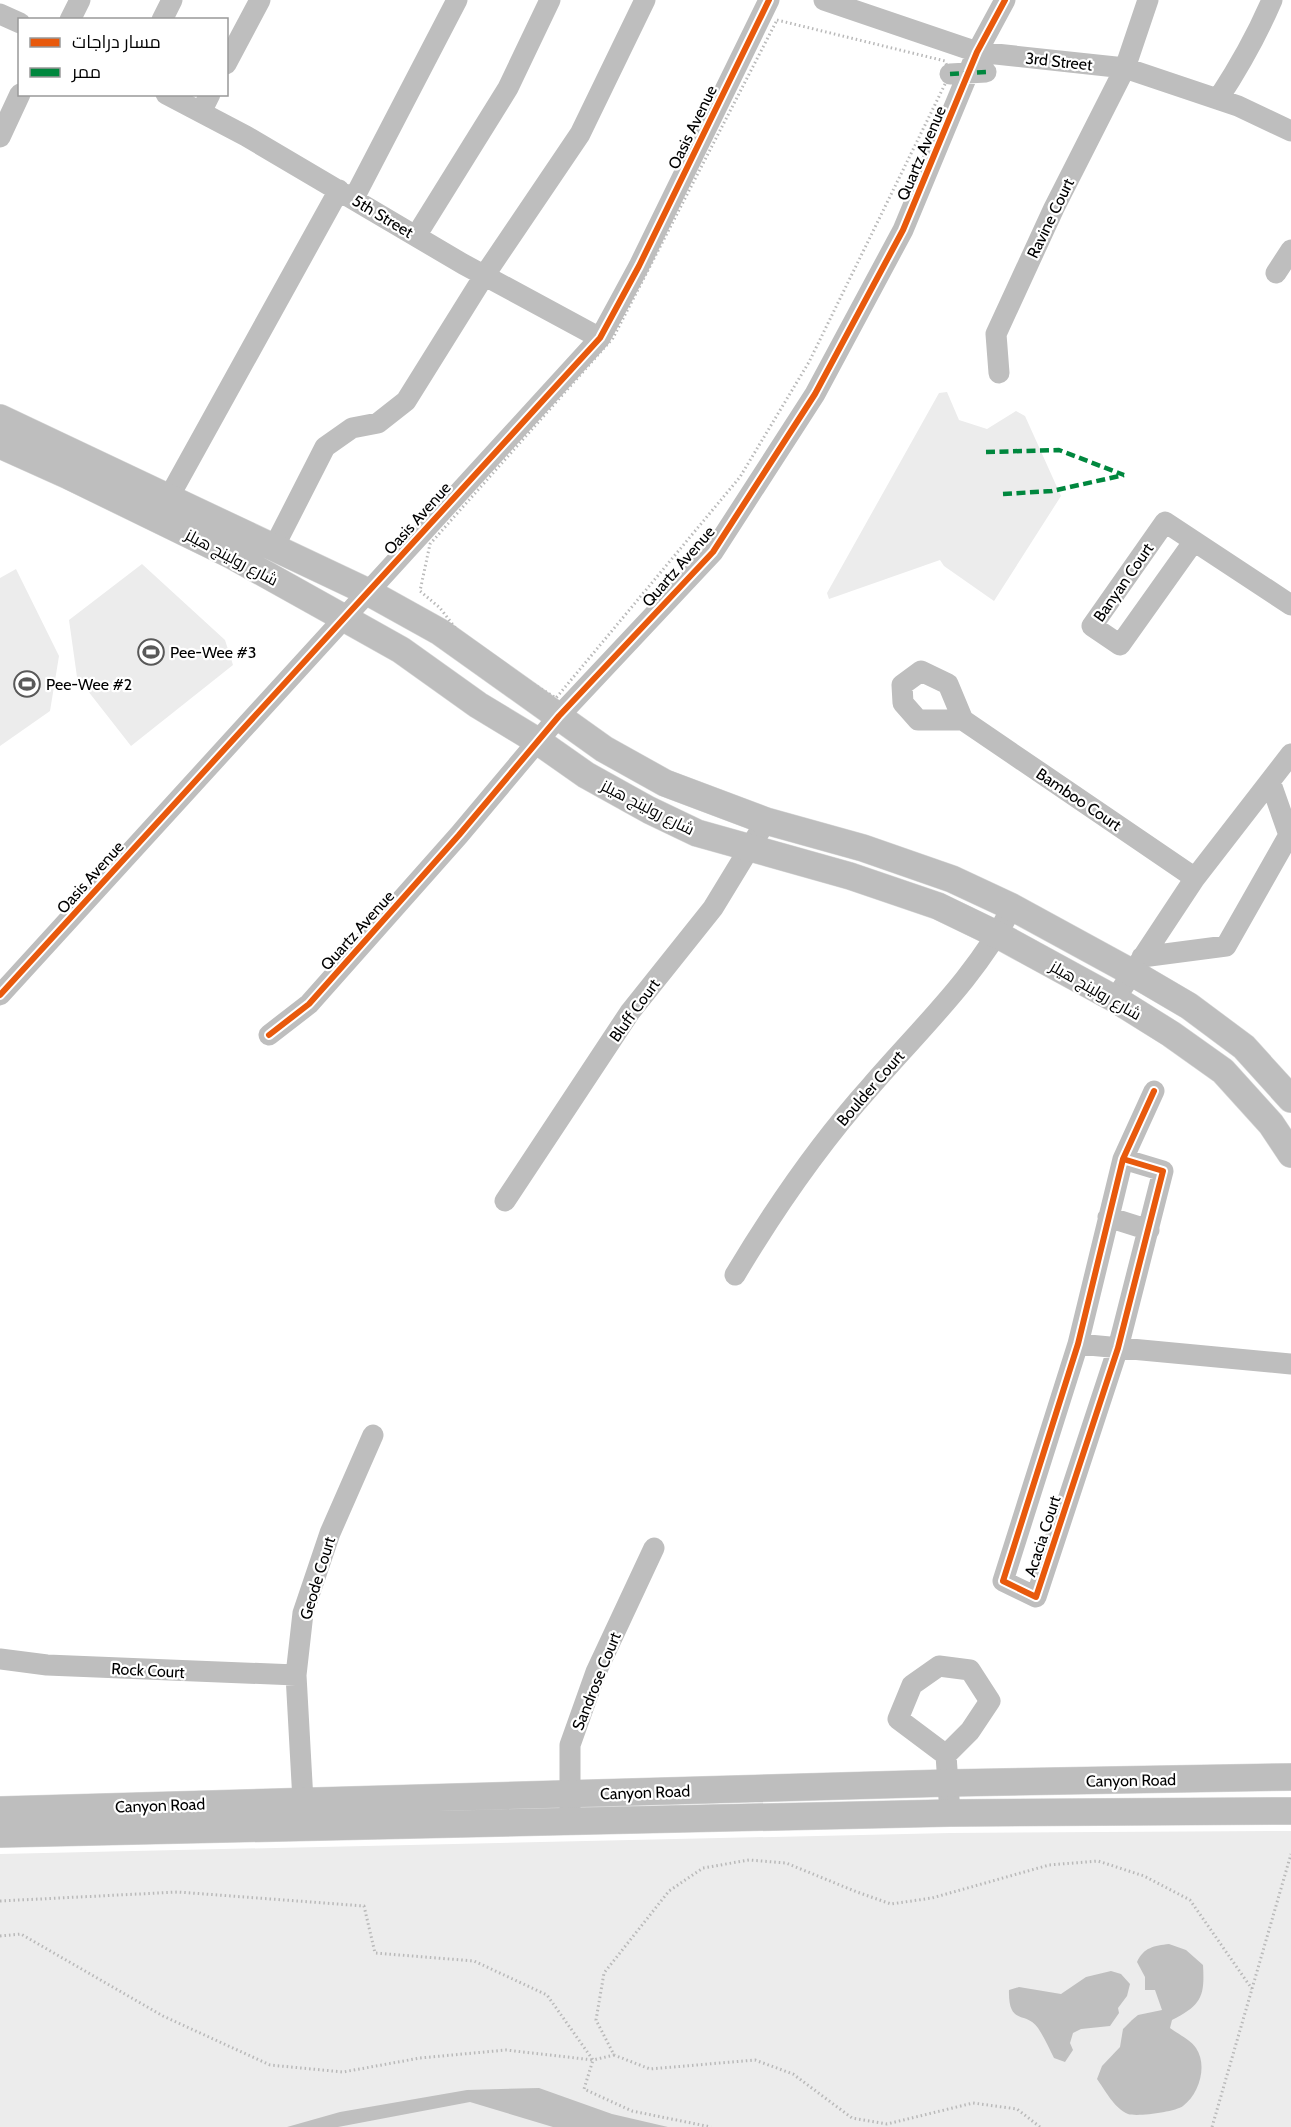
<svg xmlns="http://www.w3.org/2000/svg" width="1291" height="2127" viewBox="0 0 1291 2127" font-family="Cabin,Cairo,sans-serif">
<rect width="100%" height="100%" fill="#fff"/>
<!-- green -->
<path fill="#ececec" d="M 947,392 L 959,420 L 987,429 L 1016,411 L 1025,416 L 1061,496 L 994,601 L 944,566 L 940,560 L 829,599 L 827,593 L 939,393 Z
M 142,564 L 225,640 L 233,665 L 131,746 L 77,677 L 69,620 Z
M 16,569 L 59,656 L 50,711 L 0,746 L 0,578 Z
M 1291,1831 L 1291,2127 L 0,2127 L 0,1854 L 950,1833 Z"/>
<!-- water -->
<path fill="#bfbfbf" d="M 1169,1944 L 1186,1950 L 1203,1965 C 1205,1997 1201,2005 1172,2020 L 1170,2028 C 1178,2034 1191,2040 1196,2048 C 1208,2066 1199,2094 1183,2106 C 1175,2112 1137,2117 1128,2114 C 1114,2108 1105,2090 1097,2079 L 1102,2066 L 1120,2047 L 1123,2029 L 1132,2020 L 1138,2015 L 1162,2010 L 1155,1990 L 1145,1990 L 1145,1977 L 1137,1962 C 1144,1947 1154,1946 1169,1944 Z
M 1111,1971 L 1121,1974 L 1130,1984 L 1127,1996 L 1118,2008 L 1119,2013 L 1110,2026 L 1081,2029 L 1073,2033 L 1070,2043 L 1073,2050 L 1065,2062 L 1054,2058 C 1049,2048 1044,2037 1038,2028 C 1026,2010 1008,2027 1009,1990 L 1019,1987 L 1061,1994 L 1086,1977 Z
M 539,2088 L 612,2114 L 668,2127 L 553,2127 L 470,2102 L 338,2127 L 287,2127 L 340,2112 L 467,2090 Z"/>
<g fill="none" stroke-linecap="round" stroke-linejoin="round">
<!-- major casing -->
<g stroke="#dbdbdb" stroke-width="28">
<path id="major" d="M 0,418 L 368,592 L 440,632 L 604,749 L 665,783 L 766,821 L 863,848 L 952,879 L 1012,907 L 1131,972 L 1189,1006 L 1244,1047 L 1291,1099
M 0,445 L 69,476 L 231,555 L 344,618 L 401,650 L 478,705 L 539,742 L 586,775 L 649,810 L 697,833 L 850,876 L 938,906 L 998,935 L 1115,999 L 1171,1034 L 1223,1071 L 1271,1124 L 1291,1154
M 0,1810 L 948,1783 L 1291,1777
M 0,1834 L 950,1813 L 1291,1811"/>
</g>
<!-- path -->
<path stroke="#b9b9b9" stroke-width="3" stroke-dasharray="1.5 3" stroke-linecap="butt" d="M 777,20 L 945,61 L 950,74 L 809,362 L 740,477 L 556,698 L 467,643 L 440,608 L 420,591 L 430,544 L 613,338 Z
M 0,1901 L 178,1892 L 364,1906 L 375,1953 L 474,1961 L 547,1995 L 593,2060 L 614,2055
M 0,1936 L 21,1934 L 163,2016 L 270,2065 L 343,2072 L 420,2058 L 506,2050 L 593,2060 L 584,2089 L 632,2111 L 711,2127
M 1040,2127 L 1017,2109 L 973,2103 L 887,2124 L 852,2118 L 793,2074 L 755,2060 L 650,2069 L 614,2055 L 596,2020 L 604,1973 L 669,1891 L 703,1868 L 749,1860 L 786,1863 L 857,1892 L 891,1904 L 932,1898 L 1049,1865 L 1098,1861 L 1144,1876 L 1190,1900 L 1252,1989
M 1212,2127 L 1291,1854"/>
<!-- minor -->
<path stroke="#bebebe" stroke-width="21" d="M 824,0 L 977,52 L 1125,68 L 1238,106 L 1291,131
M 0,14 L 20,23
M 70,20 L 80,0
M 162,20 L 172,0
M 226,64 L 260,0
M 950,74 L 986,72
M 166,94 L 246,136 L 463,264 L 600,338
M 1218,99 C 1239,67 1257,35 1272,0
M 201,112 L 210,94
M 0,137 L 20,94
M 354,198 L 457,0
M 416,236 L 508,88 L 550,0
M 1276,273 L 1291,250
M 999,373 L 996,334 L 1054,208 L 1125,68 L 1148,0
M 169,497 L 339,190
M 1194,541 L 1120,645 L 1092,626 L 1165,522 L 1291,605
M 274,547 L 325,447 L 352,428 L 378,423 L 406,401 L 484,276 L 580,134 L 645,0
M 963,720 L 918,720 L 903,703 L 902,685 L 921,671 L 948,684 L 963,720 L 1195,878
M 1142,957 L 1226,946 L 1289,835 L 1270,781
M 0,995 L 600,338 L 639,266 L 769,0
M 1115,999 L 1195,878 L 1291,754
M 269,1035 L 309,1004 L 459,835 L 559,716 L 713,552 L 815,394 L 903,230 L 977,52 L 1005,0
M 1123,1159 L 1163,1171 L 1118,1348 L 1036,1597 L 1003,1581 L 1078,1344 L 1123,1159 L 1154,1091
M 505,1201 L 630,1012 L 713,908 L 766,821
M 1108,1217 L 1149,1230
M 735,1275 C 775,1208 819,1144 871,1086 C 920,1029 978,975 1012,907
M 1078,1344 L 1291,1364
M 0,1659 L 47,1665 L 296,1675
M 946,1755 L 898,1719 L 912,1685 L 939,1666 L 970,1670 L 990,1701 L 970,1731 L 946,1755 L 950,1813
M 303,1801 L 296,1675 L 303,1613 L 330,1533 L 373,1435
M 570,1809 L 570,1745 L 596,1672 L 654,1548"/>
<!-- major -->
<use href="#major" stroke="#bebebe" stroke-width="27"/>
<!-- quiet -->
<path stroke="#00873e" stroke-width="4.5" stroke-dasharray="9 4.5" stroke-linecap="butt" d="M 950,74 L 986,72
M 986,452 L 1059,450 L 1124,475
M 1003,494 L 1052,491 L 1124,475"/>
<!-- cycleway casing -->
<g stroke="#fff" stroke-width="10">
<path id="cycleway" d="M 0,995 L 600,338 L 639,266 L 769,0
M 269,1035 L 309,1004 L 459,835 L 559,716 L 713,552 L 815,394 L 903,230 L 977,52 L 1005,0
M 1123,1159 L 1163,1171 L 1118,1348 L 1036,1597 L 1003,1581 L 1078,1344 L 1123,1159 L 1154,1091"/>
</g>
<!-- cycleway -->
<use href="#cycleway" stroke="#e8590c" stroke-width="6"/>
</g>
<!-- icons -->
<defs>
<g id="stadium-ring" transform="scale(1.35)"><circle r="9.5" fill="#fff" stroke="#595959" stroke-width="1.5"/><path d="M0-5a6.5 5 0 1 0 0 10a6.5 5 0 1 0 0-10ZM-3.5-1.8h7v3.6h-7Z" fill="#595959"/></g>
</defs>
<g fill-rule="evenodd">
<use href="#stadium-ring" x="151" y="652"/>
<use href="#stadium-ring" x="27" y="684"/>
</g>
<g text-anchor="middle" stroke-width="4.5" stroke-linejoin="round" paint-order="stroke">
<!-- street labels -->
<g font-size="16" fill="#000" stroke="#fff">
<text transform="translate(1059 61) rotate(6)" y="6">3rd Street</text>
<text transform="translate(692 127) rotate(-64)" y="6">Oasis Avenue</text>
<text transform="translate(921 153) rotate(-67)" y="6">Quartz Avenue</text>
<text transform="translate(383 216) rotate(31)" y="6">5th Street</text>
<text transform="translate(1050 218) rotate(-64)" y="6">Ravine Court</text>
<text transform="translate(417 518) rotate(-48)" y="6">Oasis Avenue</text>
<text transform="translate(232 557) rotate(28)" y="6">شارع رولينج هيلز</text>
<text transform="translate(678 566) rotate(-49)" y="6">Quartz Avenue</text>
<text transform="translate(1123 582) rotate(-55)" y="6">Banyan Court</text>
<text transform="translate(1079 799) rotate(34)" y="6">Bamboo Court</text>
<text transform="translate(648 807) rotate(27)" y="6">شارع رولينج هيلز</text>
<text transform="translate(90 877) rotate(-48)" y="6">Oasis Avenue</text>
<text transform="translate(357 930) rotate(-48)" y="6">Quartz Avenue</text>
<text transform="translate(1096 990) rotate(30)" y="6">شارع رولينج هيلز</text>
<text transform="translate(634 1010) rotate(-54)" y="6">Bluff Court</text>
<text transform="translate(870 1088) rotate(-49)" y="6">Boulder Court</text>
<text transform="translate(1042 1536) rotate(-72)" y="6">Acacia Court</text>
<text transform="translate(317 1578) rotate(-73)" y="6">Geode Court</text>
<text transform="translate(148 1670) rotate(3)" y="6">Rock Court</text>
<text transform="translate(596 1681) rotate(-68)" y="6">Sandrose Court</text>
<text transform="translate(1131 1780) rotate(-1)" y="6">Canyon Road</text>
<text transform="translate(645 1792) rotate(-2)" y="6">Canyon Road</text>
<text transform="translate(160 1805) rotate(-2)" y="6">Canyon Road</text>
</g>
<!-- poi labels -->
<g font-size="16" fill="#000" stroke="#fff" text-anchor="start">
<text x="170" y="658">Pee-Wee #3</text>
<text x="46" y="690">Pee-Wee #2</text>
</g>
</g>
<!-- legend -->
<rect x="18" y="18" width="210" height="78" fill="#ffffff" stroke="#999999" stroke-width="1.5"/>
<rect x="30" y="38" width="30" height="9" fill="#e8590c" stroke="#999999" stroke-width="1.5"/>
<text x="72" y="48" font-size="18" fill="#000000">مسار دراجات</text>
<rect x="30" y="68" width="30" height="9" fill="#00873e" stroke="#999999" stroke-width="1.5"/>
<text x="72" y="78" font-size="18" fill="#000000">ممر</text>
</svg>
